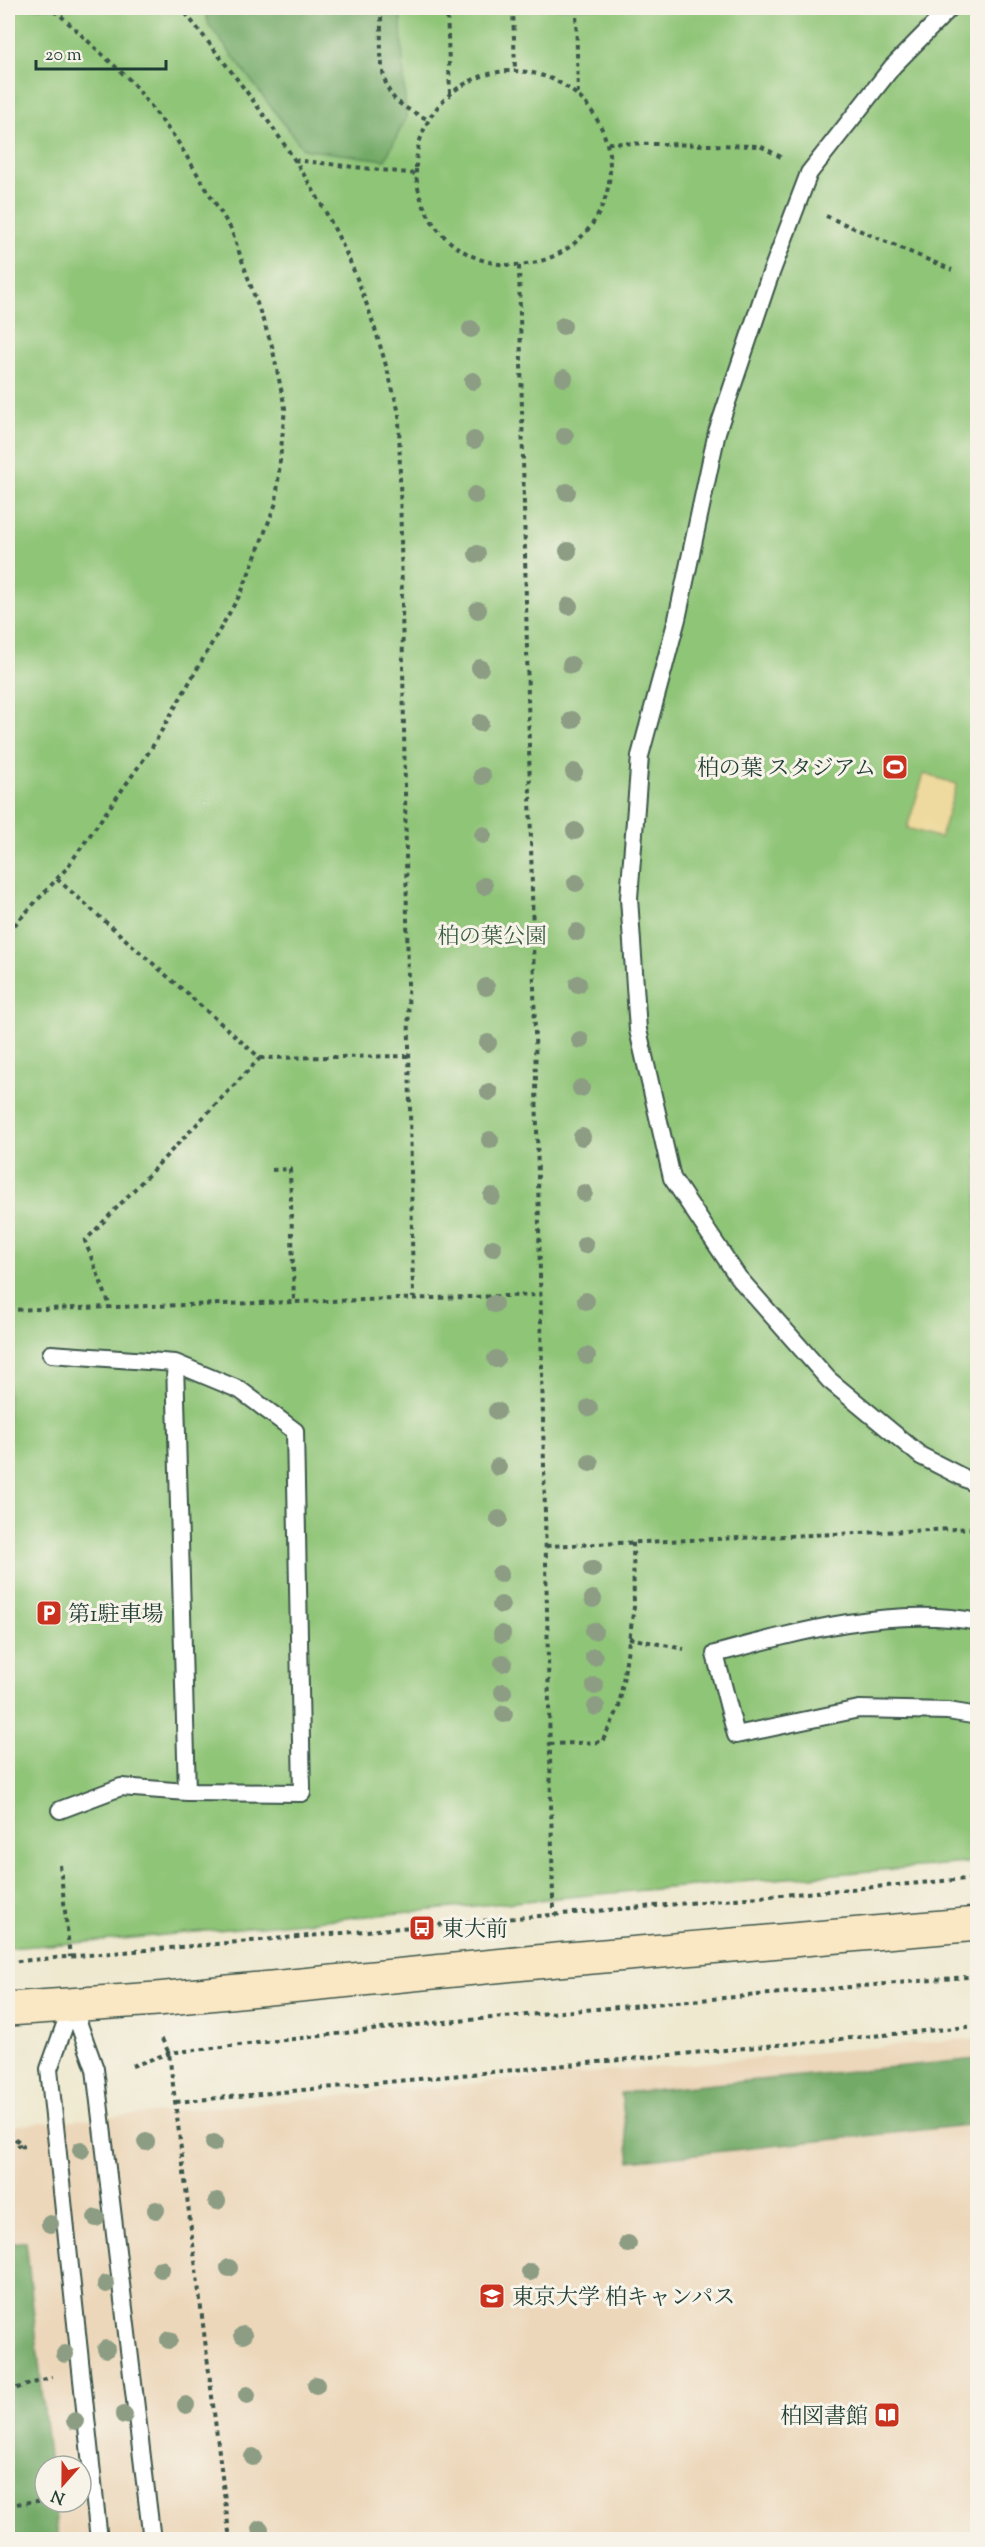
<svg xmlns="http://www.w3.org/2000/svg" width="985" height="2547" viewBox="0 0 985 2547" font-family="'Sorts Mill Goudy','Noto Serif JP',serif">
<rect width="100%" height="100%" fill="#f7f3e8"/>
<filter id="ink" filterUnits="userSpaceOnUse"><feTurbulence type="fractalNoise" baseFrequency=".0167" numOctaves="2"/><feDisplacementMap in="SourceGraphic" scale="12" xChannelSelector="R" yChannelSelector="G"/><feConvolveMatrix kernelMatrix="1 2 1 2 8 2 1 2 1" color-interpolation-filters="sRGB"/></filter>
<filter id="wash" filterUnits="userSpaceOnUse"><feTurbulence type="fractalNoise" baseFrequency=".008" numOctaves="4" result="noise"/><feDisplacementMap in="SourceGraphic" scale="24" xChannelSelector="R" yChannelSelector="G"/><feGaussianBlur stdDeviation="1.35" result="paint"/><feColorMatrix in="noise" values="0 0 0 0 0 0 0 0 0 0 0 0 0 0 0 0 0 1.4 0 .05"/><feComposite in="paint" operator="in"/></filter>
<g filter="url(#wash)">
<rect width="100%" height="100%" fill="#efe9d0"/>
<!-- built -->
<path fill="#ecd7ba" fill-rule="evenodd" d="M 977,2038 L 977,2539 L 8,2540 L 8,2126 ZM 45,2466 L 81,2466 L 81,2502 L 45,2502 Z"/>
<!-- green -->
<path fill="#8fc577" stroke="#578156" stroke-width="1.5" d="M 8,8 L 977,8 L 977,1862 L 633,1891 L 101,1941 L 8,1948 Z"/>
<!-- forest -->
<path fill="#73aa68" stroke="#49744e" stroke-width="1.5" d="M 204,8 L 400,8 L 406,118 L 385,160 L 303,149 L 209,25 Z
M 977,2059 L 977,2124 L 630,2161 L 621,2093 Z
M 26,2241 L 50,2466 L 45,2466 L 45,2502 L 54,2502 L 58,2539 L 8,2539 L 8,2244 Z"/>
<!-- sand -->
<path fill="#eeda9e" stroke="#868c69" stroke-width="1.5" d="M 924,774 L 957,784 L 940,838 L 907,828 Z"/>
</g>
<g filter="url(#ink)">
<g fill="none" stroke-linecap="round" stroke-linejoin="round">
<!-- lane casing -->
<g stroke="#3e574b" stroke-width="20">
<path id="lane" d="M 950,8 L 893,66 L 809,173 L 768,281 L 717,432 L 677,619 L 640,756 L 629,898 L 638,1030 L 672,1178 L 738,1277 L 829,1380 L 921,1456 L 978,1485
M 51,1354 L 175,1363 L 240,1390 L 295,1431 L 302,1793 L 187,1792 L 121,1787 L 60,1810
M 175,1363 L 187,1792
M 978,1622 C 894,1605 796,1632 715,1654 L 736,1735 L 859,1709 L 948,1711 L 978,1716
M 72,2005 L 95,2069 L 152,2540
M 72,2005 L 49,2069 L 99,2540"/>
</g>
<!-- secondary casing -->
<g stroke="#3e574b" stroke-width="36">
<path id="secondary" d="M 8,2009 L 157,1999 L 557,1960 L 978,1924"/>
</g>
<!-- path -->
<path stroke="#3e574b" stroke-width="4" stroke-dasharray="4.5 4.5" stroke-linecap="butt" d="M 178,8 L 187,15 C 242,85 299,156 338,236 C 366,292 383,353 399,413 L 413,1298
M 381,8 C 382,33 376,78 394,98 C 403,108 417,114 429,120
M 447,8 L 450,94
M 513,8 L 515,70
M 576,8 L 578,96
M416 168a97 97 0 1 1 194 0a97 97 0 1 1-194 0Z
M 608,143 L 760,146 L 781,157
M 294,160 L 416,174
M 826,216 L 952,270
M 519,266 L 553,1899 L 555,1915
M 57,879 L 260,1058 L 85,1241 L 110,1306
M 8,932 L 66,869 L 151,749 L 242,591 L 276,503 L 285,408 L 272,346 L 231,229 L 176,139 L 132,82 L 61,16 L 48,8
M 260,1058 L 409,1056
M 272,1170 L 290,1169 L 294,1301
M 8,1310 L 541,1295
M 546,1546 L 978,1528
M 629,1638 L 684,1649
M 550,1744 L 602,1742 L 619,1708 L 634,1607 L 633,1542
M 60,1865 L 70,1957
M 8,1962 L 978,1878
M 162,2039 L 169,2053 L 230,2540
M 132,2066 L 169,2053 L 434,2023 L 978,1976
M 8,2072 L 13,2071
M 176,2102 L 978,2026
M 8,2133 L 23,2145 L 23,2149
M 8,2147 L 22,2145
M 8,2391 L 52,2377
M 8,2505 L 45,2500"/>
<!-- lane -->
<use href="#lane" stroke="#fff" stroke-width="16"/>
<!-- secondary -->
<use href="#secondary" stroke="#fae7c3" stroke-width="33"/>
</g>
<!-- trees -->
<g fill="#8c9d84">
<circle cx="563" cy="326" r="9"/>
<circle cx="471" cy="329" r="9"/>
<circle cx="564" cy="378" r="9"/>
<circle cx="473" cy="381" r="9"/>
<circle cx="565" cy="436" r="9"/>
<circle cx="474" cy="440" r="9"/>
<circle cx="567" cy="492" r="9"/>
<circle cx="475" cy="495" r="9"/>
<circle cx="568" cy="551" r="9"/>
<circle cx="477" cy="554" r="9"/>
<circle cx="569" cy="606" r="9"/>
<circle cx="478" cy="610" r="9"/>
<circle cx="571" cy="665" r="9"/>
<circle cx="480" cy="668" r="9"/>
<circle cx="572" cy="720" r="9"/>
<circle cx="480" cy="723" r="9"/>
<circle cx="574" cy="772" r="9"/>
<circle cx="482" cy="776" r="9"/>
<circle cx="575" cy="831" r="9"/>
<circle cx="483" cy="835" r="9"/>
<circle cx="576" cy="883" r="9"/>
<circle cx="484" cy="886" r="9"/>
<circle cx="577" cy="932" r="9"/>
<circle cx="485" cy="936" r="9"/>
<circle cx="578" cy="984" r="9"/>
<circle cx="486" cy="987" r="9"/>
<circle cx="580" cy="1040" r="9"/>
<circle cx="488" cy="1043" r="9"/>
<circle cx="581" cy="1088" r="9"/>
<circle cx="489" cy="1092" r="9"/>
<circle cx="582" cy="1137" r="9"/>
<circle cx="490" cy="1140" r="9"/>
<circle cx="584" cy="1193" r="9"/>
<circle cx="492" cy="1196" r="9"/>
<circle cx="585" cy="1245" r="9"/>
<circle cx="493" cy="1248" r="9"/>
<circle cx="586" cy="1301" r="9"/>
<circle cx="494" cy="1304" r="9"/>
<circle cx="587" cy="1356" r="9"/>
<circle cx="496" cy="1359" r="9"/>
<circle cx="589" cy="1408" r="9"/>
<circle cx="497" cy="1411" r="9"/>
<circle cx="590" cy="1463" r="9"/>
<circle cx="498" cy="1467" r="9"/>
<circle cx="499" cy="1519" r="9"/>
<circle cx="592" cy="1569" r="9"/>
<circle cx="500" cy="1574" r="9"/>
<circle cx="593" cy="1599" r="9"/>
<circle cx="501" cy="1605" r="9"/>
<circle cx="594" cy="1631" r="9"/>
<circle cx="502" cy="1634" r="9"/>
<circle cx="594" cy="1657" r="9"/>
<circle cx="503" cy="1663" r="9"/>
<circle cx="595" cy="1686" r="9"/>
<circle cx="503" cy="1692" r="9"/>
<circle cx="596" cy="1707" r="9"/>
<circle cx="504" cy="1714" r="9"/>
<circle cx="146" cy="2142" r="9"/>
<circle cx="214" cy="2143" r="9"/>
<circle cx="81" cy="2150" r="9"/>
<circle cx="217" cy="2201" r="9"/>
<circle cx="156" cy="2210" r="9"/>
<circle cx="96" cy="2218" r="9"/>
<circle cx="50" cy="2224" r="9"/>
<circle cx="628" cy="2244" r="9"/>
<circle cx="229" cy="2268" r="9"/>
<circle cx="161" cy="2269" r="9"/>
<circle cx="530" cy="2272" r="9"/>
<circle cx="106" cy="2284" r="9"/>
<circle cx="243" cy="2335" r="9"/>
<circle cx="169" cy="2340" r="9"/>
<circle cx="106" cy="2349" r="9"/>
<circle cx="65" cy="2354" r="9"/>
<circle cx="316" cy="2385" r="9"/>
<circle cx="247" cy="2395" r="9"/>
<circle cx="186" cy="2405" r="9"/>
<circle cx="124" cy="2415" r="9"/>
<circle cx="75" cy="2421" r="9"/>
<circle cx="253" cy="2457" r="9"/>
<circle cx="260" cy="2529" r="9"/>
</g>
</g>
<!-- icons -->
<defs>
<g id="stadium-square" transform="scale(1.35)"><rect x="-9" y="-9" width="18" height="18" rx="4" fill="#c8321e" stroke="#f7f3e8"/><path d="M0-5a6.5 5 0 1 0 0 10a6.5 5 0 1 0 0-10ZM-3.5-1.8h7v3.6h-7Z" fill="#fff"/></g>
<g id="parking-square" transform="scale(1.35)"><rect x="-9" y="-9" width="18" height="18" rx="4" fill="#c8321e" stroke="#f7f3e8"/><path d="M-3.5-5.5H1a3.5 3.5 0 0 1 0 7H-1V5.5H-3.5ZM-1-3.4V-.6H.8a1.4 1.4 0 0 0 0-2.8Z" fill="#fff"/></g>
<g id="bus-square" transform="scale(1.35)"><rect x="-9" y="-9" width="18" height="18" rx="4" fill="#c8321e" stroke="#f7f3e8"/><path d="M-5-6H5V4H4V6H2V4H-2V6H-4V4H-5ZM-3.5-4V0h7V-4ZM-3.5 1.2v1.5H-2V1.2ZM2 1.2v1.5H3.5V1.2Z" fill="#fff"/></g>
<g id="university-square" transform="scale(1.35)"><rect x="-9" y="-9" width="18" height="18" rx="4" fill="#c8321e" stroke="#f7f3e8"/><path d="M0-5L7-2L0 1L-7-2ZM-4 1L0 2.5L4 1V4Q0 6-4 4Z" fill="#fff"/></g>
<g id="library-square" transform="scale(1.35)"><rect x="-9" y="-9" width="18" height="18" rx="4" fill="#c8321e" stroke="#f7f3e8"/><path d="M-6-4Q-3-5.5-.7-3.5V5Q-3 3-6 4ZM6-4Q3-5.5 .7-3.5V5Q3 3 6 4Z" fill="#fff"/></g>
</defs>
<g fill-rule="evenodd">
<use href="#stadium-square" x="895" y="767"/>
<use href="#parking-square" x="49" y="1613"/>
<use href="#bus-square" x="422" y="1928"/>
<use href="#university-square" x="492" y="2296"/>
<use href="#library-square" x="887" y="2415"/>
</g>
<g text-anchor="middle" stroke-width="6" stroke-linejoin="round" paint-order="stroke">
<!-- poi labels -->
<g font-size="22" fill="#1f3d34" stroke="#f7f3e8" text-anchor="start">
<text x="876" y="775" text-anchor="end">柏の葉 スタジアム</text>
<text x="68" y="1621">第1駐車場</text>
<text x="442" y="1936">東大前</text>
<text x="512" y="2304">東京大学 柏キャンパス</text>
<text x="868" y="2423" text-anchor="end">柏図書館</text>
</g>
<!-- park labels -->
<g font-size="22" fill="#3b5f45" stroke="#f7f3e8">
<text x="492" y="943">柏の葉公園</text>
</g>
</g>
<!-- margin -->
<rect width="985" height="2547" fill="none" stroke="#f7f3e8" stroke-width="30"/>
<!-- north arrow -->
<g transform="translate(63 2484) rotate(201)"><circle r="28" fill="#f7f3e8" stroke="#a1aaa0" stroke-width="1.5"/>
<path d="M0-4.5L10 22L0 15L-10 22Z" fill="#c8321e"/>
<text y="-9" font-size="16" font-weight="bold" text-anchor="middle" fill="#1f3d34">N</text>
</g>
<!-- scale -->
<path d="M36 60v9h130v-9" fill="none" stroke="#1f3d34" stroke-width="3"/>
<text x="45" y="60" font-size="18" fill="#1f3d34" stroke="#f7f3e8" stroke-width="4.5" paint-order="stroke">20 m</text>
</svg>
